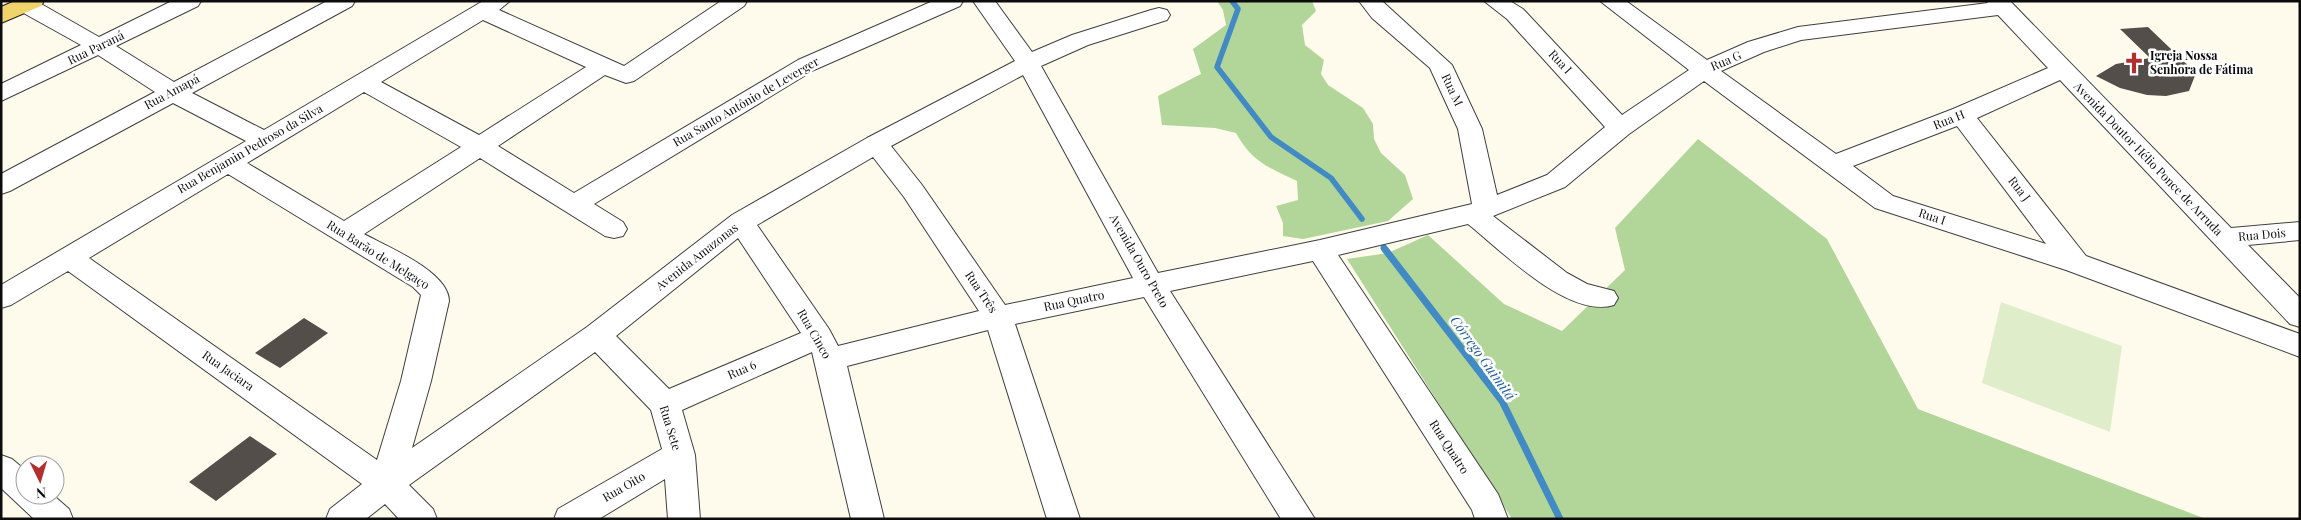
<svg xmlns="http://www.w3.org/2000/svg" width="2301" height="520" viewBox="0 0 2301 520" font-family="'Playfair Display',serif">
<rect width="100%" height="100%" fill="#fefbed"/>
<!-- forest -->
<path fill="#b2d59a" d="M 1217,1 L 1312,1 L 1316,11 L 1302,25 L 1305,45 L 1324,60 L 1321,74 L 1328,85 L 1363,108 L 1373,124 L 1374,139 L 1381,153 L 1405,175 L 1413,199 L 1388,221 L 1303,239 L 1283,236 L 1283,223 L 1276,206 L 1298,200 L 1297,181 C 1269,168 1251,161 1236,133 L 1215,128 L 1162,125 L 1158,96 L 1201,74 L 1193,49 L 1226,25 L 1223,10 Z
M 1698,139 L 1827,239 L 1918,409 L 2206,519 L 1512,519 L 1347,259 L 1388,253 L 1428,235 L 1504,304 L 1562,331 L 1625,270 L 1615,228 Z"/>
<!-- pitch -->
<path fill="#e0edcb" d="M 2001,302 L 2122,346 L 2110,432 L 1982,383 Z"/>
<g fill="none" stroke-linecap="round" stroke-linejoin="round">
<!-- stream-far1 -->
<path stroke="#428ac3" stroke-width="5.5" d="M 1232,1 L 1238,9 L 1217,67 L 1271,137 L 1331,178 L 1362,219"/>
<!-- stream -->
<path stroke="#428ac3" stroke-width="7" d="M 1384,248 L 1502,401 L 1560,519"/>
</g>
<!-- building -->
<path fill="#544e4a" d="M 2148,27 L 2196,73 L 2189,91 L 2166,96 L 2147,95 L 2120,88 L 2096,76 L 2116,64 L 2150,58 L 2120,29 Z
M 304,318 L 328,333 L 280,368 L 255,353 Z
M 250,436 L 277,454 L 216,501 L 189,482 Z"/>
<g fill="none" stroke-linecap="round" stroke-linejoin="round">
<!-- minor casing -->
<g stroke="#3f3f3f" stroke-width="2">
<path id="minor" d="M 18,1 L 36,1 L 99,37 L 172,1 L 201,1 L 198,6 L 116,46 L 174,82 L 327,1 L 355,1 L 352,6 L 192,93 L 264,130 L 483,1 L 510,1 L 499,10 L 624,66 L 721,1 L 747,1 L 744,6 L 634,81 L 626,83 L 605,75 L 498,146 L 574,193 L 798,60 L 933,1 L 963,1 L 960,6 L 814,70 L 594,204 L 623,222 L 627,229 L 623,236 L 614,238 L 605,236 L 480,158 L 364,234 C 388,247 449,272 449,301 L 431,381 L 412,448 L 587,327 L 732,215 L 867,138 L 1015,61 L 973,1 L 995,1 L 1032,52 L 1072,35 L 1151,10 L 1159,8 L 1167,10 L 1170,15 L 1167,20 L 1088,45 L 1041,66 L 1158,273 L 1320,240 L 1472,204 L 1458,129 L 1430,68 L 1372,18 L 1359,1 L 1382,1 L 1452,65 L 1482,129 L 1497,195 L 1547,175 L 1605,127 L 1507,19 L 1484,1 L 1510,1 L 1523,9 L 1622,115 L 1689,70 L 1600,1 L 1626,1 L 1707,60 L 1748,42 L 1798,27 L 1988,3 L 1986,1 L 2010,1 L 2231,228 L 2300,222 L 2300,240 L 2248,245 L 2300,298 L 2300,327 L 2290,324 L 2060,80 L 1977,118 L 2086,256 L 2300,334 L 2300,357 L 2066,270 L 1875,208 L 1704,81 L 1629,134 L 1565,187 L 1493,216 L 1567,273 L 1587,284 L 1614,291 L 1618,298 L 1614,305 C 1568,319 1502,251 1468,224 L 1338,255 L 1498,494 L 1508,519 L 1475,519 L 1472,510 L 1313,261 L 1170,291 L 1315,519 L 1281,519 L 1144,297 L 1015,324 L 1080,519 L 1047,519 L 988,330 L 847,366 L 884,519 L 851,519 L 812,352 L 682,410 L 695,455 L 700,519 L 668,519 L 665,479 L 599,519 L 554,519 L 558,509 L 662,449 L 651,410 L 595,352 L 409,485 L 433,509 L 437,519 L 399,519 L 385,504 L 366,519 L 326,519 L 330,509 L 362,484 L 68,271 L 11,305 L 1,308 L 1,285 L 246,141 L 173,103 L 10,191 L 1,194 L 1,174 L 155,92 L 98,55 L 1,101 L 1,84 L 81,45 L 18,10 L 15,5 ZM 1998,15 L 2048,68 L 1953,109 L 1836,154 L 1721,71 L 1764,52 L 1801,40 ZM 483,20 L 586,67 L 479,135 L 381,82 ZM 1023,75 L 1133,278 L 1005,305 L 922,185 L 891,146 ZM 364,92 L 461,147 L 344,221 L 247,163 ZM 1957,126 L 2046,244 L 1893,196 L 1853,166 ZM 873,157 L 904,197 L 979,311 L 838,346 L 829,329 L 757,225 ZM 228,174 L 413,287 L 421,295 L 401,381 L 377,460 L 89,258 ZM 738,238 L 801,333 L 669,389 L 616,336 Z
M 1,455 L 12,459 L 25,470 L 25,495 L 53,495 L 69,509 L 73,519 L 34,519 L 1,488 Z"/>
</g>
<!-- major casing -->
<g stroke="#1d1d1d" stroke-width="2">
<path id="major" d="M 15,1 L 44,1 L 41,6 L 1,23 L 1,7 Z"/>
</g>
<!-- minor -->
<use href="#minor" fill="#fff" fill-rule="evenodd"/>
<!-- major -->
<use href="#major" fill="#efd46c" fill-rule="evenodd"/>
</g>
<!-- icons -->
<defs>
<g id="church-bare" transform="scale(1.725)"><path d="M-1.2-6h2.4v3.5h3.3v2.4h-3.3V6h-2.4V-.1h-3.3v-2.4h3.3Z" fill="#b32e2f" stroke="#fff" stroke-width="2.5" paint-order="stroke"/></g>
</defs>
<g fill-rule="evenodd">
<use href="#church-bare" x="2134" y="63"/>
</g>
<g text-anchor="middle" stroke-width="5" stroke-linejoin="round" paint-order="stroke">
<!-- street labels -->
<g font-size="12" fill="#0c0c0c" stroke="#fff">
<text transform="translate(96 48) rotate(-26)" y="4">Rua Paraná</text>
<text transform="translate(1726 61) rotate(-23)" y="4">Rua G</text>
<text transform="translate(1560 62) rotate(47)" y="4">Rua I</text>
<text transform="translate(1452 90) rotate(65)" y="4">Rua M</text>
<text transform="translate(172 92) rotate(-28)" y="4">Rua Amapá</text>
<text transform="translate(746 102) rotate(-30)" y="4">Rua Santo Antônio de Leverger</text>
<text transform="translate(1949 120) rotate(-22)" y="4">Rua H</text>
<text transform="translate(250 149) rotate(-30)" y="4">Rua Benjamin Pedroso da Silva</text>
<text transform="translate(2148 159) rotate(46)" y="4">Avenida Doutor Hélio Ponce de Arruda</text>
<text transform="translate(2019 189) rotate(52)" y="4">Rua J</text>
<text transform="translate(1932 217) rotate(18)" y="4">Rua I</text>
<text transform="translate(2262 235) rotate(-5)" y="4">Rua Dois</text>
<text transform="translate(378 255) rotate(32)" y="4">Rua Barão de Melgaço</text>
<text transform="translate(697 257) rotate(-38)" y="4">Avenida Amazonas</text>
<text transform="translate(1139 261) rotate(60)" y="4">Avenida Ouro Preto</text>
<text transform="translate(981 292) rotate(56)" y="4">Rua Três</text>
<text transform="translate(1074 301) rotate(-12)" y="4">Rua Quatro</text>
<text transform="translate(814 334) rotate(60)" y="4">Rua Cinco</text>
<text transform="translate(742 370) rotate(-23)" y="4">Rua 6</text>
<text transform="translate(228 371) rotate(35)" y="4">Rua Jaciara</text>
<text transform="translate(670 428) rotate(73)" y="4">Rua Sete</text>
<text transform="translate(1449 447) rotate(57)" y="4">Rua Quatro</text>
<text transform="translate(624 487) rotate(-30)" y="4">Rua Oito</text>
</g>
<!-- poi labels -->
<g font-size="12" font-weight="bold" fill="#0c0c0c" stroke="#fff" text-anchor="start">
<text x="2150" y="60">Igreja Nossa<tspan x="2150" dy="14">Senhora de Fátima</tspan></text>
</g>
<!-- water labels -->
<g font-size="14" font-style="italic" fill="#1f5d95" stroke="#fff">
<text transform="translate(1483 358) rotate(54)" y="5">Córrego Guimitá</text>
</g>
</g>
<!-- border -->
<rect width="2301" height="520" fill="none" stroke="#0c0c0c" stroke-width="5"/>
<!-- north arrow -->
<g transform="translate(40 480) rotate(175)"><circle r="24" fill="#ffffff" stroke="#9e9e9e"/>
<path d="M0-4L9 19L0 12L-9 19Z" fill="#b32e2f"/>
<text y="-8" font-size="14" font-weight="bold" text-anchor="middle" fill="#0c0c0c">N</text>
</g>
</svg>
